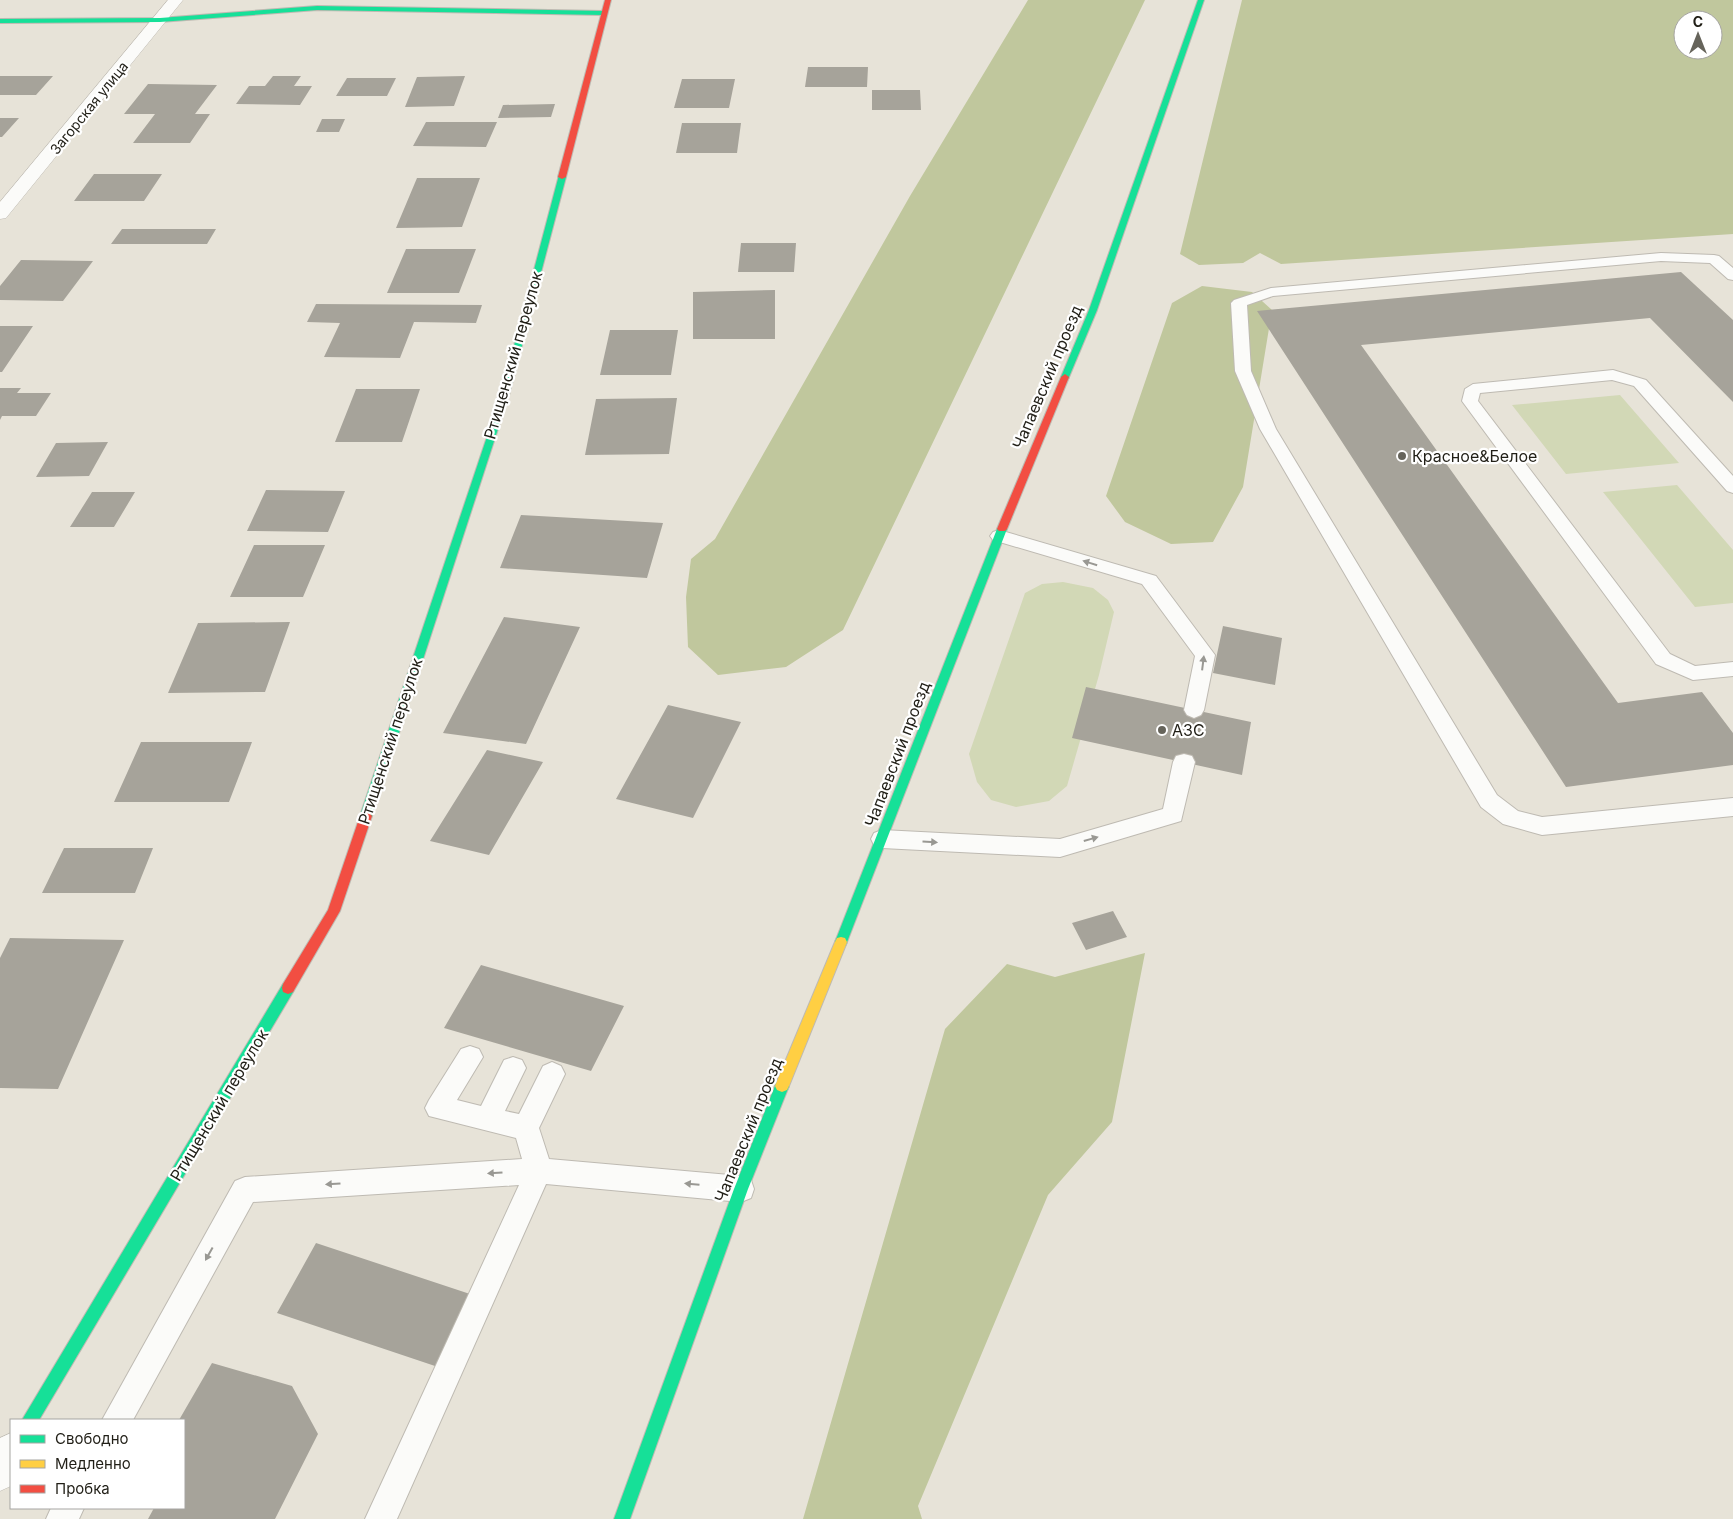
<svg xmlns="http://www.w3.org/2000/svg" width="1733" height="1519" viewBox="0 0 1733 1519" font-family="Inter,sans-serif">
<rect width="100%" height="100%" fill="#e7e3d8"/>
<!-- green -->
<path fill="#d2d8b6" d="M 1620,395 L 1679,463 L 1566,474 L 1512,405 Z
M 1677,485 L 1733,550 L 1733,603 L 1695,607 L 1603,492 Z
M 1063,582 L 1093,588 L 1108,600 L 1114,612 L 1099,675 L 1067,786 L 1049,801 L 1016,807 L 991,800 L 977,782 L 969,754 L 1025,593 L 1042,584 Z"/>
<!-- forest -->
<path fill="#c0c79d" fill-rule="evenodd" d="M 1028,0 L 1145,0 L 843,630 L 786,667 L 718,675 L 688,647 L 686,597 L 691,559 L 715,539 L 910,196 Z
M 1242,0 L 1733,0 L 1733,234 L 1281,264 L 1260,253 L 1243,263 L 1199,265 L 1180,254 ZM 1683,20 L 1713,20 L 1713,50 L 1683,50 Z
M 1202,286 L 1252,292 L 1272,310 L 1243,487 L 1213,542 L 1171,544 L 1125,522 L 1106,496 L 1172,303 Z
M 1145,953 L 1112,1122 L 1048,1195 L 918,1506 L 922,1519 L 803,1519 L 945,1029 L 1007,964 L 1055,977 Z"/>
<!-- building -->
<path fill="#a6a39a" d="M 808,67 L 868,67 L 867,87 L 805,87 Z
M 0,76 L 53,76 L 36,95 L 0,95 Z
M 273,76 L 301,76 L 294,86 L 312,86 L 300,105 L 236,104 L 249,86 L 265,86 Z
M 465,76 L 454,106 L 405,107 L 417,77 Z
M 347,78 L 396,78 L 387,96 L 336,96 Z
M 682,79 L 735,79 L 729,108 L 674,108 Z
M 148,84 L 217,85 L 195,114 L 210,114 L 190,143 L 133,143 L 155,114 L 124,114 Z
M 872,90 L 920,90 L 921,110 L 872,110 Z
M 555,104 L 551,117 L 498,118 L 503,105 Z
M 0,118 L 19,118 L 2,137 L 0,137 Z
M 322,119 L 345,119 L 339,132 L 316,132 Z
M 426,122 L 497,122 L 486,147 L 413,146 Z
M 682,123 L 741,123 L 737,153 L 676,153 Z
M 94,174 L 162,174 L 144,201 L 74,201 Z
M 417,178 L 480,178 L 462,227 L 396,228 Z
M 122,229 L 216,229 L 207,244 L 111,244 Z
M 741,243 L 796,243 L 794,272 L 738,272 Z
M 406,249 L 476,249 L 459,293 L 387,293 Z
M 21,260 L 93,261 L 63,301 L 0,300 L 0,286 Z
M 1681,272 L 1733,320 L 1733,402 L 1650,318 L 1361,345 L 1618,703 L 1702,692 L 1733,733 L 1733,765 L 1566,787 L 1257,311 Z
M 775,290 L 775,339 L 693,339 L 693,292 Z
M 316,304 L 482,305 L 476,323 L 414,322 L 400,358 L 324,357 L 340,323 L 307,322 Z
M 0,326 L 33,326 L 2,372 L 0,372 Z
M 610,330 L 678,330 L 671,375 L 600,375 Z
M 0,388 L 21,388 L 17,393 L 51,393 L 36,416 L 2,416 L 0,420 Z
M 356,389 L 420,389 L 402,442 L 335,442 Z
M 677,398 L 669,454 L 585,455 L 596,399 Z
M 108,442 L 89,476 L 36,477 L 56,443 Z
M 266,490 L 345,491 L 328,532 L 247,531 Z
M 92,492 L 135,492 L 114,527 L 70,527 Z
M 521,515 L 663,523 L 647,578 L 500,568 Z
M 254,545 L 325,545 L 303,597 L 230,597 Z
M 504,617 L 580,627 L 526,744 L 443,733 Z
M 290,622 L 265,692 L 168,693 L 198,623 Z
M 1223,626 L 1282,638 L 1275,685 L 1213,673 Z
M 1086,687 L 1251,722 L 1242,775 L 1072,738 Z
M 668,705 L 741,722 L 693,818 L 616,799 Z
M 141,742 L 252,742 L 229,802 L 114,802 Z
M 487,750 L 543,762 L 489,855 L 430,841 Z
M 64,848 L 153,848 L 135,893 L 42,893 Z
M 1113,911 L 1127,937 L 1086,950 L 1072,923 Z
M 10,938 L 124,940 L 58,1089 L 0,1088 L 0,958 Z
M 481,965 L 624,1006 L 591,1071 L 444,1028 Z
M 316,1243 L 473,1295 L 438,1367 L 277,1313 Z
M 212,1363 L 292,1386 L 318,1434 L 275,1519 L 148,1519 L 154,1508 L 184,1508 L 184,1420 L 179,1420 Z"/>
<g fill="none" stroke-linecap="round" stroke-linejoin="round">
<!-- lane casing -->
<g stroke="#bebab2" stroke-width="2">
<path id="lane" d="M 1661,253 L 1714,255 L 1719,256 L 1733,268 L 1733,280 L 1728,279 L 1710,263 L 1661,261 L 1273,296 L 1247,305 L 1251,371 L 1276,429 L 1497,795 L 1518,811 L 1542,817 L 1733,798 L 1733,816 L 1542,835 L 1503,824 L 1481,807 L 1260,429 L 1235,371 L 1231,303 L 1234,300 L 1271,288 Z
M 1613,370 L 1646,380 L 1733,476 L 1733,493 L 1727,491 L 1634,386 L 1612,380 L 1480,393 L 1478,401 L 1670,654 L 1695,666 L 1733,662 L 1733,676 L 1693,680 L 1656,664 L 1462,401 L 1465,389 L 1473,384 Z
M 999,530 L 1156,576 L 1215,655 L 1204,710 L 1201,715 L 1194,718 L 1187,715 L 1184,710 L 1195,656 L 1142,584 L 993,540 L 990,536 L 993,532 Z
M 1184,754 L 1192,756 L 1195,762 L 1181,821 L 1060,857 L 882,848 L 874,845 L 871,839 L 874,833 L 882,830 L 1060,839 L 1163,809 L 1173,762 L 1176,756 Z
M 470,1046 L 479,1049 L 483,1057 L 457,1100 L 481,1106 L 504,1060 L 513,1057 L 522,1060 L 526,1068 L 505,1111 L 519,1114 L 543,1066 L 552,1062 L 561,1066 L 565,1074 L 539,1128 L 549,1159 L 741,1176 L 751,1180 L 754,1189 L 751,1198 L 741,1202 L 546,1184 L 397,1519 L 365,1519 L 519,1185 L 253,1202 L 133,1420 L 102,1420 L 235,1181 L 245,1177 L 522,1159 L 516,1138 L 429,1116 L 425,1108 L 429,1100 L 461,1049 Z
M 51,1508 L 84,1508 L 79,1519 L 46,1519 Z"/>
</g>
<!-- street casing -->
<g stroke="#bebab2" stroke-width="1">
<path id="street" d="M 168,0 L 183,0 L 6,218 L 0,219 L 0,202 Z
M 11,1433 L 11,1486 L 0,1491 L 0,1438 Z"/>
</g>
<!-- fast casing -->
<g stroke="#bebab2" stroke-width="2">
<path id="fast" d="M 1198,0 L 1204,0 L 1097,310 L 1069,377 L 1068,379 L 1062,379 L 1061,377 L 1089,310 Z
M 317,6 L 603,11 L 606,13 L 603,15 L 317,10 L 160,22 L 0,23 L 0,19 L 160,18 Z
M 559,175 L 566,177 L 509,395 L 372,816 L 370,819 L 362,819 L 360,816 L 501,395 Z
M 1002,526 L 1007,529 L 847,942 L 845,946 L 841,947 L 837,946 L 835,942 L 997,529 Z
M 288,982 L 293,984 L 294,988 L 293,992 L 39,1420 L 22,1420 L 283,984 Z
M 782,1080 L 787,1082 L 789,1086 L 748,1189 L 630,1519 L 614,1519 L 734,1189 L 775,1086 L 777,1082 Z"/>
</g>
<!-- slow casing -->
<g stroke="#bebab2" stroke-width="2">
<path id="slow" d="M 841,937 L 845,938 L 847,942 L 789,1086 L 787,1090 L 782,1092 L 777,1090 L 775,1086 L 835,942 L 837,938 Z"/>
</g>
<!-- jam casing -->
<g stroke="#bebab2" stroke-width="2">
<path id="jam" d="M 605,0 L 611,0 L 566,177 L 562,179 L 558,177 Z
M 1065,374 L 1069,377 L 1007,529 L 1005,531 L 999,531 L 997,529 L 1061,377 Z
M 366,811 L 370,813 L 372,816 L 340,911 L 293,992 L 288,994 L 283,992 L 282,988 L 283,984 L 328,910 L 360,816 L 362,813 Z"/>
</g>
<!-- lane -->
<use href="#lane" fill="#fbfbf9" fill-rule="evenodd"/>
<!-- street -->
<use href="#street" fill="#fbfbf9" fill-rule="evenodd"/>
<!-- fast -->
<use href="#fast" fill="#16e098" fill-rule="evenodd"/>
<!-- slow -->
<use href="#slow" fill="#ffcf43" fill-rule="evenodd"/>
<!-- jam -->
<use href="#jam" fill="#f24e42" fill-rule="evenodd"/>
</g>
<!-- one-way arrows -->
<defs><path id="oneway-solid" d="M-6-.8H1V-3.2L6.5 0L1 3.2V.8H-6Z" transform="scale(1.25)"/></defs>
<g fill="#999893">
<use href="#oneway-solid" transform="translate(1090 563) rotate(-163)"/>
<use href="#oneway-solid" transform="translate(1203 663) rotate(-83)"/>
<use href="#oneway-solid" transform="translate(1091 839) rotate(-16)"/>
<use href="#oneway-solid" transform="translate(930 842) rotate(3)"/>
<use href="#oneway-solid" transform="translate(495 1173) rotate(176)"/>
<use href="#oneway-solid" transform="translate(333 1184) rotate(176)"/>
<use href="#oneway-solid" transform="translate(692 1184) rotate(-175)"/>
<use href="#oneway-solid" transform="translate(209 1254) rotate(119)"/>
</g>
<!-- markers -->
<g fill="#66645b" stroke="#fff" stroke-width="2">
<circle cx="1402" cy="456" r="5"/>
<circle cx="1162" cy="730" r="5"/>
</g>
<g text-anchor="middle" stroke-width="4.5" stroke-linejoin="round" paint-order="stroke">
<!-- far-street labels -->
<g font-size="14" fill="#211f17" stroke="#fff">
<text transform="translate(89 108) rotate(-51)" y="5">Загорская улица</text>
</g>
<!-- street labels -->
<g font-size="16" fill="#211f17" stroke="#fff">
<text transform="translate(513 355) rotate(-74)" y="6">Ртищенский переулок</text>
<text transform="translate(1047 377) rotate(-67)" y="6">Чапаевский проезд</text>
<text transform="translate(390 741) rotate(-72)" y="6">Ртищенский переулок</text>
<text transform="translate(897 754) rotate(-69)" y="6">Чапаевский проезд</text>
<text transform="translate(219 1105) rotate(-59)" y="6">Ртищенский переулок</text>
<text transform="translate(748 1130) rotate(-68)" y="6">Чапаевский проезд</text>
</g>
<!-- poi labels -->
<g font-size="16" fill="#211f17" stroke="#fff" text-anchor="start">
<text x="1412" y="462">Красное&amp;Белое</text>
<text x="1172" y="736">АЗС</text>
</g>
</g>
<!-- legend -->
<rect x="10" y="1419" width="175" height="90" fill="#ffffff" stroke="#a6a5a2"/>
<rect x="20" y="1435" width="25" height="8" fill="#16e098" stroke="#a6a5a2"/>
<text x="55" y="1444" font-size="15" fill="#211f17">Свободно</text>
<rect x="20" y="1460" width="25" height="8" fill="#ffcf43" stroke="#a6a5a2"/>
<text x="55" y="1469" font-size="15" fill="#211f17">Медленно</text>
<rect x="20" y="1485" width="25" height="8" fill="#f24e42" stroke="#a6a5a2"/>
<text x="55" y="1494" font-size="15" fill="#211f17">Пробка</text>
<!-- north arrow -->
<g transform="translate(1698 35)"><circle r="24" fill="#ffffff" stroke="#a6a5a2"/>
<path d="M0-4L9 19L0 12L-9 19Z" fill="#66645b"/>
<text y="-8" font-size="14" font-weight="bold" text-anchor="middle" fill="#211f17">С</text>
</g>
</svg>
